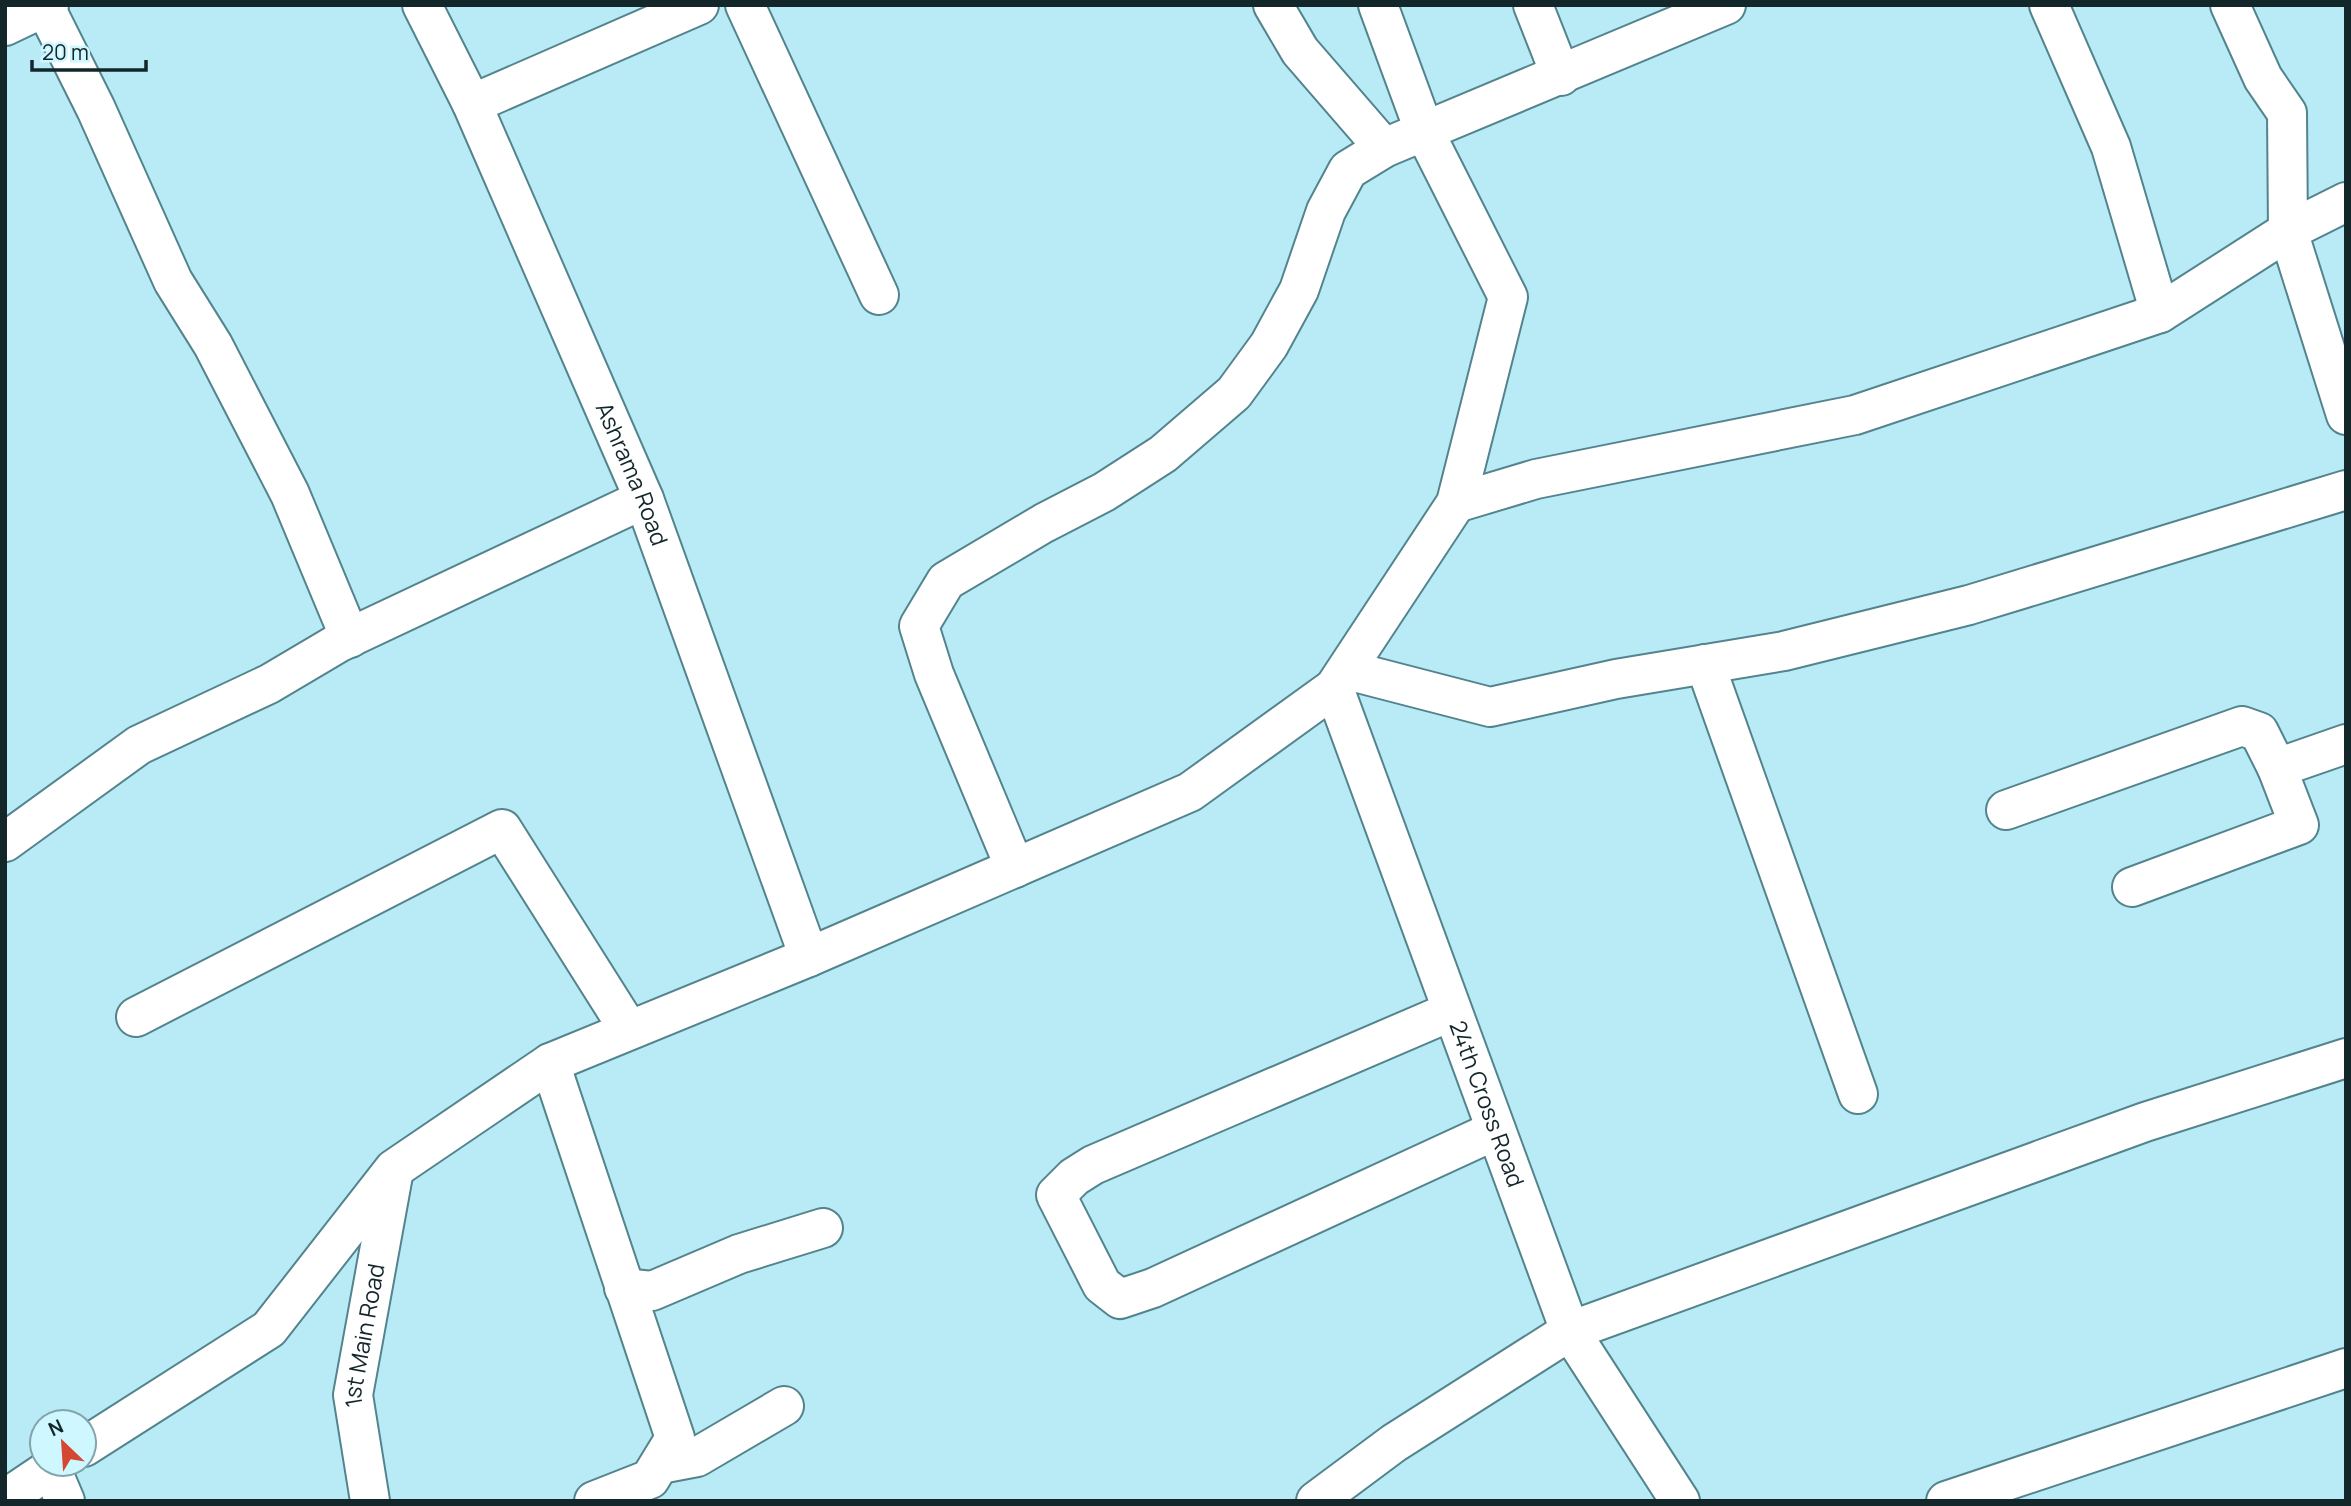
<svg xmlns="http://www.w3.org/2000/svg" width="2351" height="1506" viewBox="0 0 2351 1506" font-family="Manrope,sans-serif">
<rect width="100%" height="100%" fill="#b8ebf6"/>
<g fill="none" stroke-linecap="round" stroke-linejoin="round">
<!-- minor casing -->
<g stroke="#53848d" stroke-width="42">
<g id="minor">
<path id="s1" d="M 422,5 L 472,104 L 644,499 L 809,957"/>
<path d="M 745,5 L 879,295"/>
<path d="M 1273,5 L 1300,51 L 1384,148"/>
<path d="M 1533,5 L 1561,76"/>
<path d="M 2049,5 L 2111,147 L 2160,313"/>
<path d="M 2230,5 L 2263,78 L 2287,113 L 2288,231 L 2346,415"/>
<path d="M 45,7 L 96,109 L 173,281 L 213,345 L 290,494 L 350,638"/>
<path d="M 5,26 L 49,5"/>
<path d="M 472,104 L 699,5"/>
<path d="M 1456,503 L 1536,479 L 1855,415 L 2160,313 L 2288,231 L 2346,202"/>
<path d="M 1705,664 L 1858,1094"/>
<path d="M 1347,670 L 1490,707 L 1616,679 L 1784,651 L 1969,605 L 2346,490"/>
<path id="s2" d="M 1334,688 L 1570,1331 L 1680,1501"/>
<path d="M 2277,768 L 2346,744"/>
<path d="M 2006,810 L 2242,726 L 2259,732 L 2277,768 L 2299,825 L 2132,887"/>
<path d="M 5,842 L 139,745 L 269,684 L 340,642 L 644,499"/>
<path d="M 1015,868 L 934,674 L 919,626 L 946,581 L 1044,523 L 1104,492 L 1163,454 L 1234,393 L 1269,345 L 1299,290 L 1326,211 L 1348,170 L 1384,148 L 1726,5"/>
<path d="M 1452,1011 L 1093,1165 L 1074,1177 L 1056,1195 L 1102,1285 L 1120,1299 L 1153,1288 L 1496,1130"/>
<path d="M 136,1017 L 502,829 L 629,1030"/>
<path d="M 550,1063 L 675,1438 L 650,1479 L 594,1501"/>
<path d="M 624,1288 L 652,1291 L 739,1254 L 823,1228"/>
<path d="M 84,1447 L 269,1329 L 394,1169 L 550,1063 L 809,957 L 1190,792 L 1334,688 L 1456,503 L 1508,297 L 1425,133 L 1378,5"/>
<path d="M 660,1464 L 697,1457 L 784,1406"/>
<path d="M 51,1468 L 65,1501"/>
<path d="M 5,1499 L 57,1464"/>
<path id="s3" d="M 370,1501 L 353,1395 L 393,1175"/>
<path d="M 1316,1501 L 1394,1443 L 1570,1331 L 2145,1122 L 2346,1058"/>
<path d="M 1946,1501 L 2346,1368"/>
</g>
</g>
<!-- minor -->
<use href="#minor" stroke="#fff" stroke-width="38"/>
</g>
<g text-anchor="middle" stroke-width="7" stroke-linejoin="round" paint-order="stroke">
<!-- street labels -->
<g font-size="23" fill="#13272b" stroke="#cef7ff">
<text dy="8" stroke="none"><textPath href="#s1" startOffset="514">Ashrama Road</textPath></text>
<text dy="8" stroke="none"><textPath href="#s2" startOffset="443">24th Cross Road</textPath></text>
<text dy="8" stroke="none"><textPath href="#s3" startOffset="168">1st Main Road</textPath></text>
</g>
</g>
<!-- border -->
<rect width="2351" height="1506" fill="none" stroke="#13272b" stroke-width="14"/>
<!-- north arrow -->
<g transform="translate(63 1443) rotate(335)"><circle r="33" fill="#cef7ff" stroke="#83a4aa" stroke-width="2"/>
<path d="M0-5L12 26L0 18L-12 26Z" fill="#d44833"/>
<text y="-10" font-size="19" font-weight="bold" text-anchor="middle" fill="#13272b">N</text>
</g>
<!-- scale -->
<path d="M32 60v10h114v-10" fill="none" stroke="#13272b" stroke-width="3.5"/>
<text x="42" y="60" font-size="21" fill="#13272b" stroke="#cef7ff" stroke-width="5" paint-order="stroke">20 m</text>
</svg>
